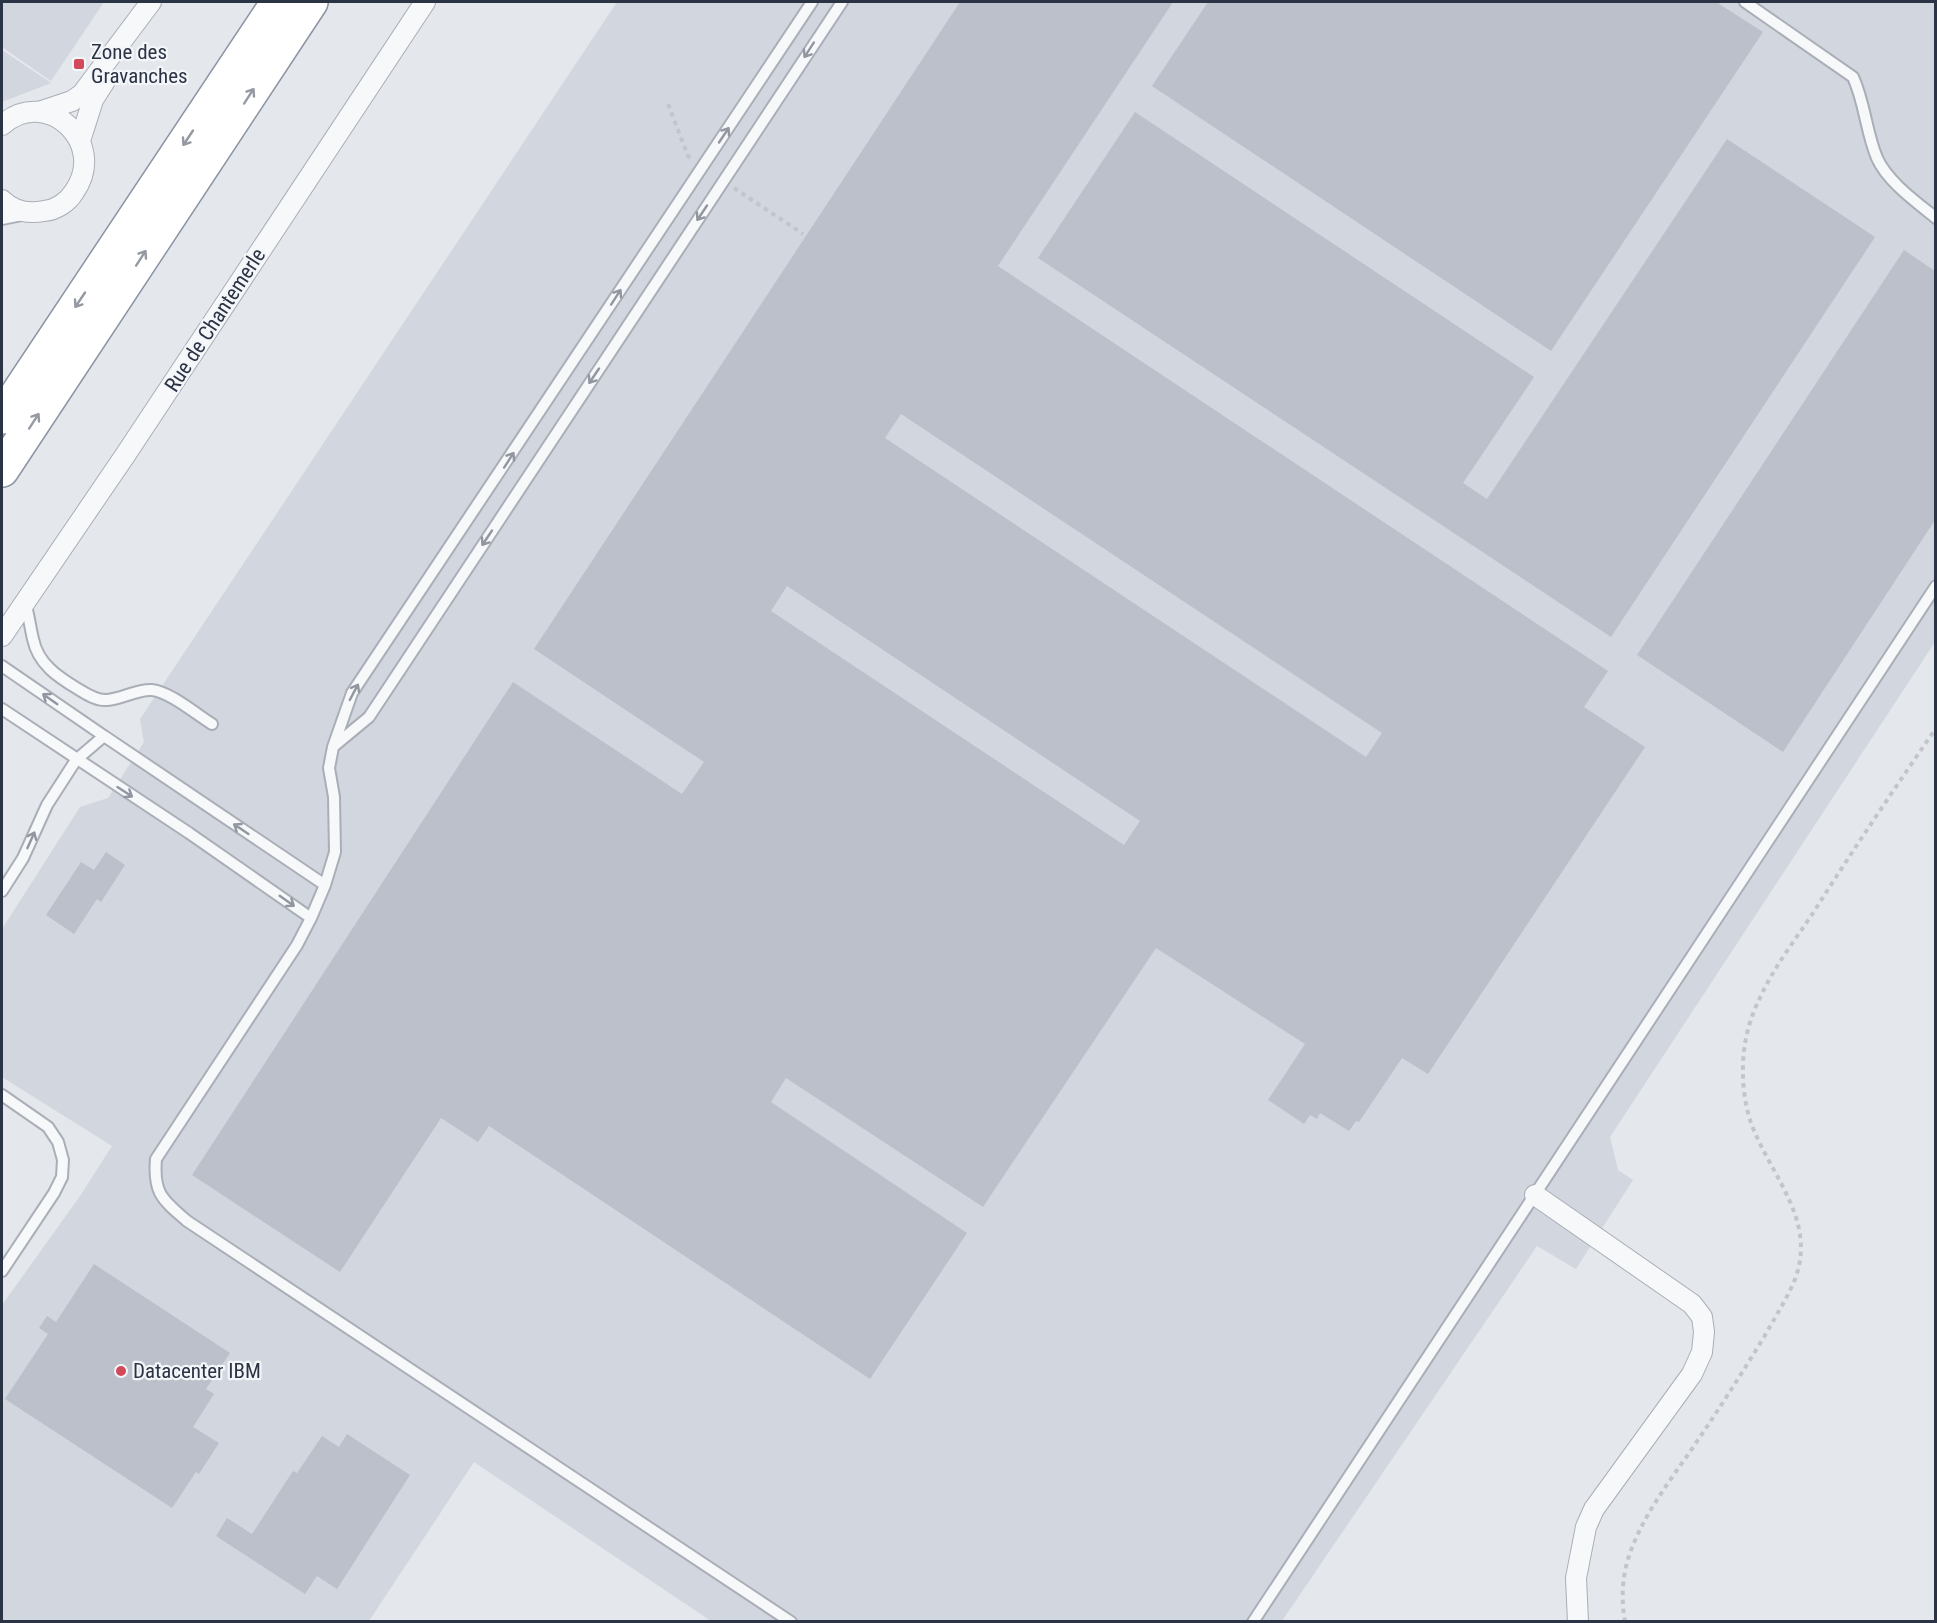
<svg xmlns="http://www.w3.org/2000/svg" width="1937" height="1623" viewBox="0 0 1937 1623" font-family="'Roboto Condensed',sans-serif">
<rect width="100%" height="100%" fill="#e4e7ec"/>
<!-- built -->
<path fill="#d2d6de" d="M 2,2 L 104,2 L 51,81 L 2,47 Z
M 617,2 L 1935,2 L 1935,642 L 1610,1137 L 1618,1170 L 1633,1180 L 1576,1269 L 1537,1246 L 1282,1621 L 711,1621 L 474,1462 L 369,1621 L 2,1621 L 2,1305 L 80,1196 L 112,1146 L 2,1077 L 2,929 L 80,807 L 108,798 L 144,742 L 140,719 Z
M 2,50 L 51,83 L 2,102 Z"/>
<!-- building -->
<path fill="#bbc0ca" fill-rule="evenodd" d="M 960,2 L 1173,2 L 998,266 L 1608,671 L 1584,707 L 1645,747 L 1428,1074 L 1402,1058 L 1359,1122 L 1356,1121 L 1349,1131 L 1320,1113 L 1317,1119 L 1310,1115 L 1304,1124 L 1268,1100 L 1305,1044 L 1156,948 L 983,1207 L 786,1078 L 771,1102 L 967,1233 L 870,1379 L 489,1126 L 478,1142 L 441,1118 L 340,1272 L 192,1175 L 513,682 L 682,794 L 704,762 L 534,649 ZM 901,414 L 1382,733 L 1366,757 L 885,438 ZM 787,586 L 1140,821 L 1124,845 L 771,611 Z
M 1208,2 L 1716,2 L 1763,32 L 1551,351 L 1152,86 Z
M 1135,112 L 1534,377 L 1463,483 L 1487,499 L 1727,139 L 1875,237 L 1611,637 L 1038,258 Z
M 1904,250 L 1935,271 L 1935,520 L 1783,752 L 1637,655 Z
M 106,852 L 125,865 L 101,902 L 97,899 L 74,934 L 46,915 L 81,862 L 94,870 Z
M 94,1264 L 230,1353 L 206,1389 L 214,1394 L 193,1427 L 219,1443 L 199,1474 L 196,1472 L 172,1508 L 5,1399 L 48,1334 L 39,1328 L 47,1316 L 56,1322 Z
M 347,1434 L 410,1475 L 337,1589 L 317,1576 L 305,1594 L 216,1536 L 227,1518 L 252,1534 L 293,1471 L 297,1473 L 322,1436 L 339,1447 Z"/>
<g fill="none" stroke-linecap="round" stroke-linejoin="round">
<!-- lane casing -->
<g stroke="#a9aeb7" stroke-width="14">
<path id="lane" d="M 1745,2 L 1853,77 C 1865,103 1866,132 1877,158 C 1887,181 1916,202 1936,218
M 2,219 L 22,215
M 25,603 C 29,615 30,627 33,639 C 38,664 58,677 78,689 C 86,694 97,701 107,700 C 122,699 137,689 152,690 C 170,692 196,714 212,724
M 2,666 L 104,736 L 76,760 L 47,805 L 23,858 L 2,891
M 2,709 L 189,833 L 311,918
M 104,736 L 325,885
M 334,746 L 369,717 L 842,2
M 2,1095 L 48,1127 L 58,1142 L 63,1160 L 62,1177 L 54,1193 L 2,1271
M 791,1622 L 187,1221 C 163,1200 153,1194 156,1159 L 297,945 L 311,918 L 325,885 L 335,852 L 334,797 L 329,768 L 333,747 L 352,693 L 812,2
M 1253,1622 L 1936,586"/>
</g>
<!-- street casing -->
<g stroke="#a9aeb7" stroke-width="22">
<path id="street" d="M 39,112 L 72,101 L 82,94 L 151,2
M 2,125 C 46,85 109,143 74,192 C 68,202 56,210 44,211 C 29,214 13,211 2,200
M 80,141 L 93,100 L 105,81
M 2,636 L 126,454 L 425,2
M 1535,1195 L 1692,1304 L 1702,1317 L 1704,1332 L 1702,1352 L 1692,1374 L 1594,1509 L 1586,1527 L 1576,1578 L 1578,1622"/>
</g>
<!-- highway casing -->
<g stroke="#8b94a3" stroke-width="36">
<path id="highway" d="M 2,417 L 278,2
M 2,470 L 311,2"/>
</g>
<!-- path -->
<path stroke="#c2c5cb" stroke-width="4" stroke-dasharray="4.5 4.5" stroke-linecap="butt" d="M 668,104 L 688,156 L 691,158
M 734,188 L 803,234
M 1625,1622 C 1621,1600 1622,1577 1629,1556 C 1641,1520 1665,1487 1687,1456 C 1714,1417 1739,1378 1764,1337 C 1774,1319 1785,1302 1793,1284 C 1820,1223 1771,1177 1751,1123 C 1746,1108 1743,1090 1743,1074 C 1742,1049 1748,1022 1759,1000 C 1773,968 1796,939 1815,910 C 1854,848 1895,788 1936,728"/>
<!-- lane -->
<use href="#lane" stroke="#f7f8fa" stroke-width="10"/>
<!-- street -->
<use href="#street" stroke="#f7f8fa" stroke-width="20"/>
<!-- highway -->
<use href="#highway" stroke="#fff" stroke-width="33"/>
</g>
<!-- one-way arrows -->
<defs><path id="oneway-shaft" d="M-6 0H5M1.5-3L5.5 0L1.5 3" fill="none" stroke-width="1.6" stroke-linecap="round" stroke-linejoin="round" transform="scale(1.5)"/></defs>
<g stroke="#9196a0">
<use href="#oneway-shaft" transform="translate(809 50) rotate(123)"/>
<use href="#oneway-shaft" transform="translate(724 135) rotate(-56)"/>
<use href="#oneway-shaft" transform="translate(702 213) rotate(124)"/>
<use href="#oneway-shaft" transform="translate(616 297) rotate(-57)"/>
<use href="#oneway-shaft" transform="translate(594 376) rotate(124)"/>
<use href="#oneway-shaft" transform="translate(509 460) rotate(-57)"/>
<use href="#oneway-shaft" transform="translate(487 538) rotate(124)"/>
<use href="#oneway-shaft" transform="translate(354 692) rotate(-62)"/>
<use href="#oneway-shaft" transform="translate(50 699) rotate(-145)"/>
<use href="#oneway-shaft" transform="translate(125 792) rotate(33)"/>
<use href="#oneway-shaft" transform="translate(241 829) rotate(-146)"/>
<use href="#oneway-shaft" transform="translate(31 840) rotate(-66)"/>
<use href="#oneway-shaft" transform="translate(287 901) rotate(35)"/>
</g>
<g stroke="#959aa2">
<use href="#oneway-shaft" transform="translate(249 96) rotate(-57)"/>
<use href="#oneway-shaft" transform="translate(188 138) rotate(124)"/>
<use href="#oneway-shaft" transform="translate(141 258) rotate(-57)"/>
<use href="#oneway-shaft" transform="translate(80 300) rotate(124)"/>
<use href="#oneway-shaft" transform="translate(34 421) rotate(-57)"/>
</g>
<!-- markers -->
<g fill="#d1495b" stroke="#f4f6f9" stroke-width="2">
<rect x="73" y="58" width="12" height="12" rx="3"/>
<circle cx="121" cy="1371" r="6"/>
</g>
<g text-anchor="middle" stroke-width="4.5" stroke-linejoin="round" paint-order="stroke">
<!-- poi labels -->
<g font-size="21" fill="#2b3445" stroke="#f4f6f9" text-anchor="start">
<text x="91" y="59">Zone des<tspan x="91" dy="24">Gravanches</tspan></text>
<text x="133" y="1378">Datacenter IBM</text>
</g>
<!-- street labels -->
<g font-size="21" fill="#2b3445" stroke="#f4f6f9">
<text transform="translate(215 320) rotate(-57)" y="7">Rue de Chantemerle</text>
</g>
</g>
<!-- border -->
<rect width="1937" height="1623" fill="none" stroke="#2b3445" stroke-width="6"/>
</svg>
